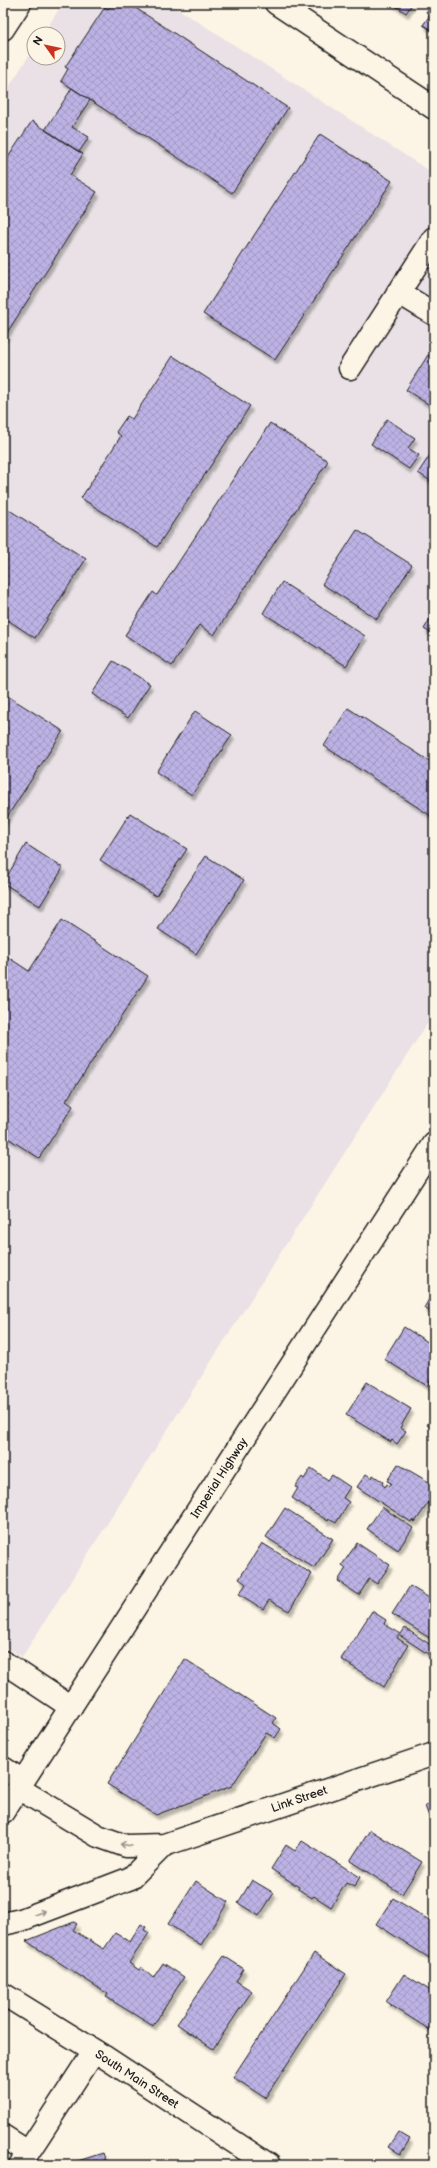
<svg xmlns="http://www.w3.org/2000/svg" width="437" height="2168" viewBox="0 0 437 2168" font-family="'Balsamiq Sans',sans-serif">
<defs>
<pattern id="building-cross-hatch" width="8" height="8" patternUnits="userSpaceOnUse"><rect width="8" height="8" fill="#bcb2e4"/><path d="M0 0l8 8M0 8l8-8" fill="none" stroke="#a198c3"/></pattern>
<filter id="shadow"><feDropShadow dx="2.5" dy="4.5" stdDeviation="1" flood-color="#0004"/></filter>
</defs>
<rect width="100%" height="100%" fill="#fcf5e5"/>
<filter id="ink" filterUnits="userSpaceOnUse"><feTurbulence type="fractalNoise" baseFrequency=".025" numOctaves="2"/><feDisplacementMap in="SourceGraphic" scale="8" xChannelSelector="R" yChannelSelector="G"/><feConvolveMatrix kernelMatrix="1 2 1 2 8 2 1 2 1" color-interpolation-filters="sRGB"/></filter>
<g filter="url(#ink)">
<!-- built -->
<path fill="#e9e1e5" d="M 63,3 L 169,3 L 434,174 L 434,1013 L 22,1657 L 3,1645 L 3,96 L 34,48 L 34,58 L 58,58 L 58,34 L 43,34 Z"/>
<!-- building -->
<path fill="url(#building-cross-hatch)" stroke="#1c1c1c" filter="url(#shadow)" d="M 112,3 L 128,3 L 288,108 L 232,193 L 61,81 L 68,69 L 65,67 L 105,7 L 108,9 Z
M 391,3 L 413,3 L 406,13 Z
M 430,6 L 434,8 L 434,32 L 423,25 L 430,15 L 426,12 Z
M 72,88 L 90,100 L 72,127 L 89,137 L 79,152 L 45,130 Z
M 32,121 L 83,154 L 70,175 L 97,192 L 3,339 L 3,165 Z
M 320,134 L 392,181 L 275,360 L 203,314 Z
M 428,355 L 434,359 L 434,408 L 406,390 Z
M 173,356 L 250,406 L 157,547 L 81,498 L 121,436 L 116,432 L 127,416 L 132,419 Z
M 387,419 L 415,438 L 408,448 L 419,455 L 409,469 L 371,444 Z
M 270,423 L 328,461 L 214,635 L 199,625 L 172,666 L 125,635 L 153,592 L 157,595 Z
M 434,449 L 434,483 L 418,473 Z
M 3,506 L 86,559 L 35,638 L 3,617 Z
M 357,530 L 412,565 L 377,619 L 322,584 Z
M 282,582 L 365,636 L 346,666 L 263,613 Z
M 434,613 L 434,635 L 424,629 Z
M 113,661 L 150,684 L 128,718 L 92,694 Z
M 3,693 L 63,731 L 3,823 Z
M 348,708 L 434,764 L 434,818 L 324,746 Z
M 195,711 L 232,735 L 192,795 L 156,772 Z
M 130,813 L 187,849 L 156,896 L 100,860 Z
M 26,844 L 63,868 L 40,906 L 3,883 Z
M 206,856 L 244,880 L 196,954 L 158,929 Z
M 62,920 L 148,976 L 66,1101 L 73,1106 L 39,1158 L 3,1135 L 3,954 L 29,971 Z
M 434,1284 L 434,1314 L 424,1308 L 432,1294 L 429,1292 Z
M 404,1327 L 434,1346 L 434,1374 L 427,1386 L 384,1359 Z
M 367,1382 L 411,1409 L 400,1428 L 406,1431 L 397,1444 L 392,1440 L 391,1442 L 346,1415 Z
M 434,1414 L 434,1430 L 427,1425 Z
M 398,1464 L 434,1485 L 428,1497 L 431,1499 L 415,1522 L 412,1520 L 411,1522 L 357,1487 L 366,1474 L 372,1478 L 373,1475 L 383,1482 L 382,1484 L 385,1487 L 387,1484 L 389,1486 L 391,1483 L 387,1481 Z
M 311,1468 L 328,1480 L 332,1475 L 350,1487 L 343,1498 L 349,1502 L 336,1523 L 329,1519 L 328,1521 L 292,1498 L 298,1488 L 295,1487 L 302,1477 L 304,1479 Z
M 382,1507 L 413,1528 L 398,1550 L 367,1529 Z
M 285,1508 L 333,1539 L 314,1568 L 266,1537 Z
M 262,1543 L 312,1574 L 289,1611 L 269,1600 L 263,1609 L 239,1594 L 246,1584 L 239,1579 Z
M 357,1543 L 390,1565 L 377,1584 L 369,1579 L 359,1595 L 338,1581 L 346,1568 L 342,1565 Z
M 410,1586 L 434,1601 L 434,1641 L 392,1614 Z
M 372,1611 L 386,1620 L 384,1624 L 401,1634 L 405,1628 L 434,1647 L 434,1658 L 399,1635 L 397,1638 L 408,1645 L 384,1687 L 341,1659 Z
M 185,1659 L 276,1718 L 273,1723 L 281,1729 L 275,1738 L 266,1733 L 232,1786 L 156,1815 L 107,1784 Z
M 434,1802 L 434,1829 L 425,1806 Z
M 370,1830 L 422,1862 L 402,1894 L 350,1861 Z
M 302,1841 L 360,1877 L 354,1887 L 346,1883 L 331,1907 L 314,1896 L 312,1898 L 298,1889 L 299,1887 L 271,1869 L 286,1845 L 295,1851 Z
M 252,1880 L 274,1893 L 259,1916 L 238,1903 Z
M 196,1881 L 228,1902 L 201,1945 L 168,1924 Z
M 393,1898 L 434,1923 L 434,1961 L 376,1924 Z
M 74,1922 L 77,1924 L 73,1930 L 104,1949 L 115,1933 L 130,1942 L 141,1924 L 146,1927 L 144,1930 L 149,1933 L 129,1963 L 139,1970 L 141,1967 L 153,1978 L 163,1963 L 184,1977 L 153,2026 L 106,1997 L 108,1994 L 26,1941 Z
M 314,1953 L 346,1974 L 265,2098 L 233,2077 Z
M 224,1956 L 244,1969 L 236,1981 L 252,1991 L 213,2049 L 177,2024 Z
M 404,1974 L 434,1993 L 434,2023 L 430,2030 L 386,2002 Z
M 398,2132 L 410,2139 L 400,2155 L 388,2147 Z
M 103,2153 L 107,2165 L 65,2165 Z"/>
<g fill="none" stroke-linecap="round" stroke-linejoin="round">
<!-- minor casing -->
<g stroke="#1c1c1c" stroke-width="25">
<path id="minor" d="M 276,3 L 434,108
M 3,29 L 20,3
M 398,292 L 434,314
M 350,368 L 434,238
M 3,1662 L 71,1707
M 3,1768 L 23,1781
M 18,1788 L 98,1836 L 126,1846 L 164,1845 L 434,1754
M 3,1924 L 21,1920 L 131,1878 L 164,1845
M 3,2136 L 28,2152
M 20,2165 L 94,2051"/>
</g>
<!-- major casing -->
<g stroke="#1c1c1c" stroke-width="25">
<path id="major" d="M 3,1812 L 434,1144
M 3,1994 L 103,2056 L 269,2165"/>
</g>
<!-- minor -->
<use href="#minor" stroke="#fcf5e5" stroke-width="22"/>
<!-- major -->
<use href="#major" stroke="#fcf5e5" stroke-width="22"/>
</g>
<!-- one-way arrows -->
<defs><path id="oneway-shaft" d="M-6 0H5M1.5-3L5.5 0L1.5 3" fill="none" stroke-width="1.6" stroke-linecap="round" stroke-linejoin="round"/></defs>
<g stroke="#97938b">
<use href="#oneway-shaft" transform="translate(126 1845) rotate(-171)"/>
<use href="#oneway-shaft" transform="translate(40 1913) rotate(-21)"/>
</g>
</g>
<g text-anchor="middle" stroke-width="3" stroke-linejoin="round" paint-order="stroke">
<!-- street labels -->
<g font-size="12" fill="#1c1c1c" stroke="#fcf5e5">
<text transform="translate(219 1478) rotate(-57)" y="4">Imperial Highway</text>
<text transform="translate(299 1799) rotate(-19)" y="4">Link Street</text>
<text transform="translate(137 2079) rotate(33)" y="4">South Main Street</text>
</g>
</g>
<!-- margin -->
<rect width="437" height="2168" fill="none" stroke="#fcf5e5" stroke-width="16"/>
<rect x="8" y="8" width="421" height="2152" fill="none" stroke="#1c1c1c" stroke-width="1.5" filter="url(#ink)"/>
<!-- north arrow -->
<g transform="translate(46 46) rotate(303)"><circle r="19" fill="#fcf5e5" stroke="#a29e95"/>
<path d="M0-3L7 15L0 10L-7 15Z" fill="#c8321e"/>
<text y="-6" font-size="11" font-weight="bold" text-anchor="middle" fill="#1c1c1c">N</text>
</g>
</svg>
